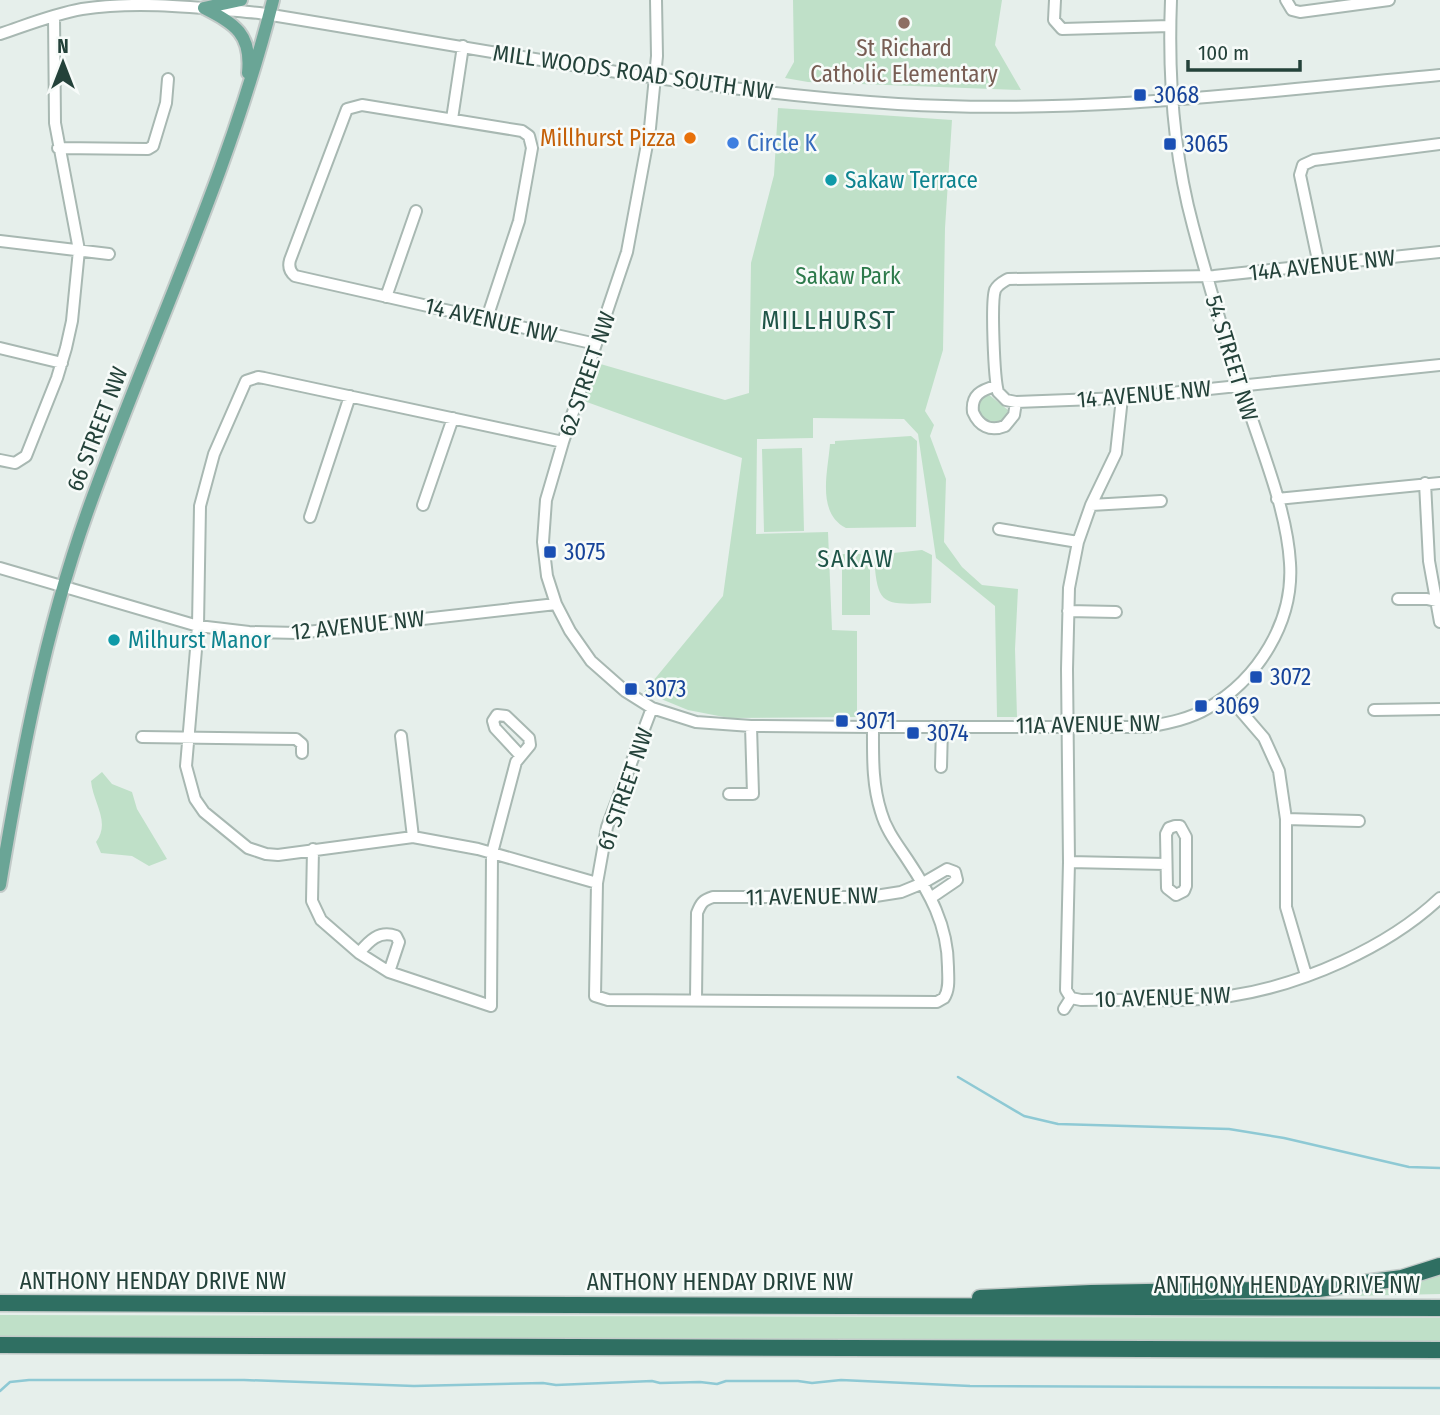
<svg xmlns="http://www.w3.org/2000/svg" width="1440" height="1415" viewBox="0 0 1440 1415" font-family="'Fira Sans Condensed',sans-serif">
<rect width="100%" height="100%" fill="#e6efeb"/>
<!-- green -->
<path fill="#bfe0c8" d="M 793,0 L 1002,0 L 995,45 L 1021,90 L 808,82 L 785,78 L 794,62 Z
M 778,108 L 952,120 L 945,228 L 943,350 L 925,411 L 934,425 L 930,436 L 946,479 L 944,542 L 962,567 L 982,585 L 1018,589 L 1015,649 L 1017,717 L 997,717 L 995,606 L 936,558 L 918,434 L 904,419 L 813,418 L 813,438 L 757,439 L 756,534 L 828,532 L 832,630 L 857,631 L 857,717 L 729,718 L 688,710 L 644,692 L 723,596 L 742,458 L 584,401 L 597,363 L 725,400 L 749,393 L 751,263 L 774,175 Z
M 988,394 L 1008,410 L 1006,418 C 996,427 988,424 979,415 C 977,405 978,399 988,394 Z
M 911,436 L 917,441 L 916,527 L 846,528 C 816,513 828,471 830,444 L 835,444 L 835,441 Z
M 802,448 L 804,531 L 764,532 L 762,449 Z
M 922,550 L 932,555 L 931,603 C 882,605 877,606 874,555 Z
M 842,554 L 870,554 L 870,615 L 842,615 Z
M 102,772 L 112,784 L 132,792 L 137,809 L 167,859 L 149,866 L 132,856 L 101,853 L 96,842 C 111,822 93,803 91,781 Z
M 1440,1271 L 1440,1294 L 1349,1296 L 1390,1287 Z
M 0,1315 L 1440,1318 L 1440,1341 L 0,1337 Z"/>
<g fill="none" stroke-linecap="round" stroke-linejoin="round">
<!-- stream -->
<path stroke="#8ec9d4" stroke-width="2.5" d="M 958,1077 L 1024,1116 L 1058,1124 L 1229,1129 L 1284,1138 L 1409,1167 L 1440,1168
M 0,1391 L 10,1382 L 29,1380 L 244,1380 L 414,1386 L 543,1383 L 556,1385 L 652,1381 L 660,1383 L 700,1382 L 717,1384 L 726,1381 L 798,1381 L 812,1383 L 841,1380 L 970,1386 L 1440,1388"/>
<!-- minor casing -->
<g stroke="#a8b8b2" stroke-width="14">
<path id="minor" d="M 656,0 L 657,56 L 650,128 L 627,252 L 563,442 L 546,500 L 543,542 L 547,576 L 556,604 L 570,631 L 591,661 L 625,691 L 652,708 L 696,722 L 751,726 L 873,727 L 1147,727 C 1168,723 1190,719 1208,708 C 1258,679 1294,622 1290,563 C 1287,511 1263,454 1247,404 C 1227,346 1209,286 1193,226 C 1173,152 1168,77 1171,0
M 1055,0 L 1054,20 L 1062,29 L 1170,26
M 1286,0 L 1292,10 L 1300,12 L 1389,0
M 0,34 C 27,25 54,14 82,9 C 140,0 201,8 259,13 C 471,47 683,90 898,104 C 1079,115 1260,92 1440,75
M 452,119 L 463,46
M 58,148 L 148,149 L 153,146 L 166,103 L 168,79
M 0,241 L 109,254
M 1440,252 L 1214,276 L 1008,279 C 1003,282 998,284 995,290 C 991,302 994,378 998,392 L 1006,400 L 1016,402 L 1122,398 L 1440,365
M 1319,265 L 1300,175 L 1303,165 L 1314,160 L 1440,144
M 386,297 L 416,211
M 487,318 L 519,221 L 532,148 L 529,136 L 522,131 L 362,105 L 347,109 L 290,260 C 288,267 290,272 295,276 L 596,344
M 0,348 L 62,363
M 996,386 C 981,390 971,395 973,412 C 979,426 990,432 1005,426 L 1014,415 L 1016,402
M 563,442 L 264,378 L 258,377 L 246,381 L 214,454 L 200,506 L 198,626 L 186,766 L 195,799 L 204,812 L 248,848 L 266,854 L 278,855 L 413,837 L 478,849 L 597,883
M 0,460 L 15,463 L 26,456 L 57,378 L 66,348 L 72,321 L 79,250 L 55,123 L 54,16
M 1425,483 L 1429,561 L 1440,622
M 1277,499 L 1440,483
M 423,505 L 453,418
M 1091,505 L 1161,501
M 310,517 L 350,396
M 999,529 L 1078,542
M 0,568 L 198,626 L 249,632 L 298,633 L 556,604
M 1398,599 L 1427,599 L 1440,602
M 1068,611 L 1116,612
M 1227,695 L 1264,738 L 1279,771 L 1286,819 L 1286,907 L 1306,975
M 652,708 L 607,827 L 597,883 L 595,996 L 608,1000 L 937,1002 L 944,998 C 950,989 948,977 948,967 C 948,925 929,892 907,859 C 897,844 886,830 881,812 C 872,784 873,756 873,727
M 1374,710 L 1440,709
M 401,736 L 413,837
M 142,737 L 296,739 L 302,744 L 302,753
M 941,767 L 942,727
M 729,794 L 753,794 L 751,726
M 1286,819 L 1359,821
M 1175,826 L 1180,826 L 1186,837 L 1186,886 L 1184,891 L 1176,895 L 1167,888 L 1166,834 L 1169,828 Z
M 313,849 L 312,901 L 321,920 L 359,953 L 389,972 L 491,1006 L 492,853 L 516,762 L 530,745 L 529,738 L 506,716 L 497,715 L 493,721 L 495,728 L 520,755
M 1069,862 L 1166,864
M 359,953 C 369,941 379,930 396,936 L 399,942 L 389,972
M 1071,998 L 1081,1000 C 1130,999 1181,1003 1230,996 C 1302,985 1387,948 1440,898
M 696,999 L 697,913 C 701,903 703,900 713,897 L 869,897 L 901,892 L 923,883 L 947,869 L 955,872 L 957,880 L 932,897
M 1064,1009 L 1071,998 L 1066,990 L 1069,862 L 1067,669 L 1069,588 L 1078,542 L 1091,505 L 1116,453 L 1122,398"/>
</g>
<!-- major casing -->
<g stroke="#c2cac8" stroke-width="16">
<path id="major" d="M 204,8 C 235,24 252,34 248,73
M 204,8 L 241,0
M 0,885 C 21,759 44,634 87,513 C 147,344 230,174 273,0"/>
</g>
<!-- highway casing -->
<g stroke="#c2cac8" stroke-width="19">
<path id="highway" d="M 980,1298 L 1091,1293 L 1318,1289 L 1402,1278 L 1440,1266
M 0,1303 L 1440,1308
M 0,1345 L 1440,1350"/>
</g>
<!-- minor -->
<use href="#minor" stroke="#fff" stroke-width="10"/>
<!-- major -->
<use href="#major" stroke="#6aa596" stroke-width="12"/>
<!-- highway -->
<use href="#highway" stroke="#2f6f62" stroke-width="16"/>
</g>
<!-- markers -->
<circle fill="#8d6e63" stroke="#f7fbf9" stroke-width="2.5" cx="904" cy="23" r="7"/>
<g fill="#1a4fb4" stroke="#f7fbf9" stroke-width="2.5">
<rect x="1133" y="88" width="14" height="14" rx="3.5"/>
<rect x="1163" y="137" width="14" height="14" rx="3.5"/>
<rect x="543" y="545" width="14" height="14" rx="3.5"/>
<rect x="1249" y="670" width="14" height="14" rx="3.5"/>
<rect x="624" y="682" width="14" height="14" rx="3.5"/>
<rect x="1194" y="699" width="14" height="14" rx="3.5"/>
<rect x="835" y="714" width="14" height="14" rx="3.5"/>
<rect x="906" y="726" width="14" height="14" rx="3.5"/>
</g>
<circle fill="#e8710a" stroke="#f7fbf9" stroke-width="2.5" cx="690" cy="138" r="7"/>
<circle fill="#3f7fe0" stroke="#f7fbf9" stroke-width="2.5" cx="733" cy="143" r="7"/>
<g fill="#0f9aa8" stroke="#f7fbf9" stroke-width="2.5">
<circle cx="831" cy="180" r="7"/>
<circle cx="114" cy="640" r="7"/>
</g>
<g text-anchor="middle" stroke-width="5" stroke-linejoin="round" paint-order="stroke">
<!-- education labels -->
<g font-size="23" fill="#785e54" stroke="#f7fbf9">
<text x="904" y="56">St Richard<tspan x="904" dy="26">Catholic Elementary</tspan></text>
</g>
<!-- street labels -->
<g font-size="23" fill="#24423a" stroke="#f7fbf9">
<text transform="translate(633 72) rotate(8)" y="8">MILL WOODS ROAD SOUTH NW</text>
<text transform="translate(1322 265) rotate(-6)" y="8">14A AVENUE NW</text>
<text transform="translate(491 320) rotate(13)" y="8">14 AVENUE NW</text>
<text transform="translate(1232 358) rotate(73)" y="8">54 STREET NW</text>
<text transform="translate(587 374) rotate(-71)" y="8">62 STREET NW</text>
<text transform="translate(1144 394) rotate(-5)" y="8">14 AVENUE NW</text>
<text transform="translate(97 429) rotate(-69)" y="8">66 STREET NW</text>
<text transform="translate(358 625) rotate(-6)" y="8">12 AVENUE NW</text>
<text transform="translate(1088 724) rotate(-1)" y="8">11A AVENUE NW</text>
<text transform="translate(625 789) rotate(-71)" y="8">61 STREET NW</text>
<text transform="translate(812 896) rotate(-1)" y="8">11 AVENUE NW</text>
<text transform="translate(1163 997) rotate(-2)" y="8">10 AVENUE NW</text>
<text x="153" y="1289">ANTHONY HENDAY DRIVE NW</text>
<text x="720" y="1290">ANTHONY HENDAY DRIVE NW</text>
<text x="1287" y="1293">ANTHONY HENDAY DRIVE NW</text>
</g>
<!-- transit labels -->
<g font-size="23" fill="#164399" stroke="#f7fbf9" text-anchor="start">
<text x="1154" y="103">3068</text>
<text x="1184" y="152">3065</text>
<text x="564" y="560">3075</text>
<text x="1270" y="685">3072</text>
<text x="645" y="697">3073</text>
<text x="1215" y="714">3069</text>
<text x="856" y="729">3071</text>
<text x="927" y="741">3074</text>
</g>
<!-- food labels -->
<g font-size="23" fill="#c56008" stroke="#f7fbf9" text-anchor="end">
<text x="676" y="146">Millhurst Pizza</text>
</g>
<!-- shop labels -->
<g font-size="23" fill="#366cbe" stroke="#f7fbf9" text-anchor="start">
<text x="747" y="151">Circle K</text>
</g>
<!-- culture labels -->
<g font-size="23" fill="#0d838f" stroke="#f7fbf9" text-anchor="start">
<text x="845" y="188">Sakaw Terrace</text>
<text x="128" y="648">Milhurst Manor</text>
</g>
<!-- park labels -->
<g font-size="23" fill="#2d7a4b" stroke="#f7fbf9">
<text x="848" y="284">Sakaw Park</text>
</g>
<!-- neighbourhood labels -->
<g font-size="24" letter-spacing="2" fill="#1f5548" stroke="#f7fbf9">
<text x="856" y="567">SAKAW</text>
</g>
<!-- quarter labels -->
<g font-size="26" letter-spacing="2" fill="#1f5548" stroke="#f7fbf9">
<text x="829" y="329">MILLHURST</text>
</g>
</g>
<!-- north arrow -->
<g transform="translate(63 63)" stroke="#f7fbf9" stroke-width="5" paint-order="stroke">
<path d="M0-5L12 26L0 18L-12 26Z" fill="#24423a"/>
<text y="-10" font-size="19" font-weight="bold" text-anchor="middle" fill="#24423a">N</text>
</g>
<!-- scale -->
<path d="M1188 60v10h112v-10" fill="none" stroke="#24423a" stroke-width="3.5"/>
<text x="1198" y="60" font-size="21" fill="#24423a" stroke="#f7fbf9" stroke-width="5" paint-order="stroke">100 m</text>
</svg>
